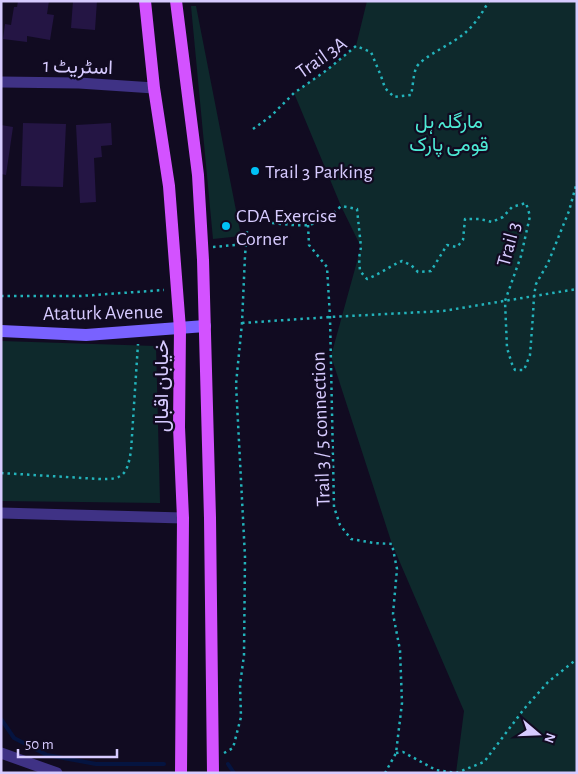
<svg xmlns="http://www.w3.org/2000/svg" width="578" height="774" viewBox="0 0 578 774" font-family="'Alegreya Sans',Vazirmatn,sans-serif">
<rect width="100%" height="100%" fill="#110b21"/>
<!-- green -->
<path fill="#0e292c" d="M 367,1 L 577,1 L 577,773 L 456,773 L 464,711 L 392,544 L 331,356 L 361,247 L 341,206 L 294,93 L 327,70 L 356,46 Z
M 191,6 L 196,6 L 241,236 L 213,239 Z
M 1,341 L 156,346 L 160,503 L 1,501 Z"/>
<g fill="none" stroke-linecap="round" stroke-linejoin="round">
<!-- stream -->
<path stroke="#051440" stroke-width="4" d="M 1,719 L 14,738 L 47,755 L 96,764 L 164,764
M 228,764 L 234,773"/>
</g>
<!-- building -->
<path fill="#241544" d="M 18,1 L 49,1 L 47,14 L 54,15 L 50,40 L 27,36 L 27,42 L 3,39 L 5,24 L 11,25 L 14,7 L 17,7 Z
M 73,1 L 97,1 L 95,30 L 71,28 Z
M 23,123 L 66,124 L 63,187 L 21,186 Z
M 111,123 L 112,145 L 101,146 L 102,157 L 94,158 L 96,202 L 80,203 L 76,125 Z
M 1,125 L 13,127 L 6,175 L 1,174 Z"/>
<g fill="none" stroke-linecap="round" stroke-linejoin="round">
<!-- path -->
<path stroke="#23b3bb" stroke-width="2.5" stroke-dasharray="2.5 4" stroke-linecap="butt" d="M 253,129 L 271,116 L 294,93 L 327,70 L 356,46 L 371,52 L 381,76 L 385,88 L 394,97 L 411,95 C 413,87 413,76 416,68 C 421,57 455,43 466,32 C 476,23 482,13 489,1
M 272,223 C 303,226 318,230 341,206 L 357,209 L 361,247 L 359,258 L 360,271 L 367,279 C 380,274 390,266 402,261 L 411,265 L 418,272 L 431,271 L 447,245 L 457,247 L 463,240 L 465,219 L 480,219 L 492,222 L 503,217 L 512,207 L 526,203 L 530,216 L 521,256 L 505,301 L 507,348 L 512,364 L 515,370 L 524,370 L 530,355 L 533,315 L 534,296 L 536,284 L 548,263 L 569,211 L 577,182
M 308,225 L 309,245 L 327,267 L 330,317 L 334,507 L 340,525 L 351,539 L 374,543 L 392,544 L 397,569 L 393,614 L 400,650 L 402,703 L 396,753 L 385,773
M 213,247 L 246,244
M 1,296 L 80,296 L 164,290
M 242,323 L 330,317 L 443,311 L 577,289
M 1,473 L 99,479 C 123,480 127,475 131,451 L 138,344
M 224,753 L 233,748 L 241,717 L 240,685 L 244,655 L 245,557 L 236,384 L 242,323 L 245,256 L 247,231
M 396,753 L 403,752 L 436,770 L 456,773 L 484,762 L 524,709 L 548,682 L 577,659"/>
<!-- street -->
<path stroke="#3f3285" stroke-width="11" d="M 1,82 L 79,83 L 154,88
M 1,513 L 183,518
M 1,753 L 57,773"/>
<!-- secondary -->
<path stroke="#7962ff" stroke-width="12" d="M 1,331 L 86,335 L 205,326"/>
<!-- primary -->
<path stroke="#d352ff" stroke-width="12" d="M 145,1 L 154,88 L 169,186 L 180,329 L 179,427 L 183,518 L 181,773
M 176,1 L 198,175 L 203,260 L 210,518 L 213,773"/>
</g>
<!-- markers -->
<g fill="#00c1f6" stroke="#110b21" stroke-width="2">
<circle cx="255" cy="171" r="5"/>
<circle cx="226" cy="226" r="5"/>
</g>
<g text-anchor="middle" stroke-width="4.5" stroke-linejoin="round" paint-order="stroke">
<!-- street labels -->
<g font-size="20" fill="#d7cbff" stroke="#110b21">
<text transform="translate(321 57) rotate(-35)" y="7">Trail 3A</text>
<text transform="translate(78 66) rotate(2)" y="7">اسٹریٹ 1</text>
<text transform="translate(508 244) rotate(-75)" y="7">Trail 3</text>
<text transform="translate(103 312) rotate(-1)" y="7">Ataturk Avenue</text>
<text transform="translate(161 386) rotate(-90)" y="7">خیابان اقبال</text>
<text transform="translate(320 429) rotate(-92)" y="7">Trail 3 / 5 connection</text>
</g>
<!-- park labels -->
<g font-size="20" fill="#4de9d4" stroke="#110b21">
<text x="449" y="128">مارگلہ ہل<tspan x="449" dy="23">قومی پارک</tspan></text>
</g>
<!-- poi labels -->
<g font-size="20" fill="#d7cbff" stroke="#110b21" text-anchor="start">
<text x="265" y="178">Trail 3 Parking</text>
<text x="236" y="222">CDA Exercise<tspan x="236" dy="23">Corner</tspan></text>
</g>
</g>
<!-- border -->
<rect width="578" height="774" fill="none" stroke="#d7cbff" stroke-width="5"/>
<!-- north arrow -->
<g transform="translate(538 734) rotate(109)" stroke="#110b21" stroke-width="4" paint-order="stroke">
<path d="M0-4L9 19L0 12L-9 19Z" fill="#d7cbff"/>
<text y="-8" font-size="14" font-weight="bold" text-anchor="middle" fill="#d7cbff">N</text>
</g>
<!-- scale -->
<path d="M18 749v8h99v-8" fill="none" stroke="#d7cbff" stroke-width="2.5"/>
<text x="25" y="749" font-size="15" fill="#d7cbff" stroke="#110b21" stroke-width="4" paint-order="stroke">50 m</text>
</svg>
